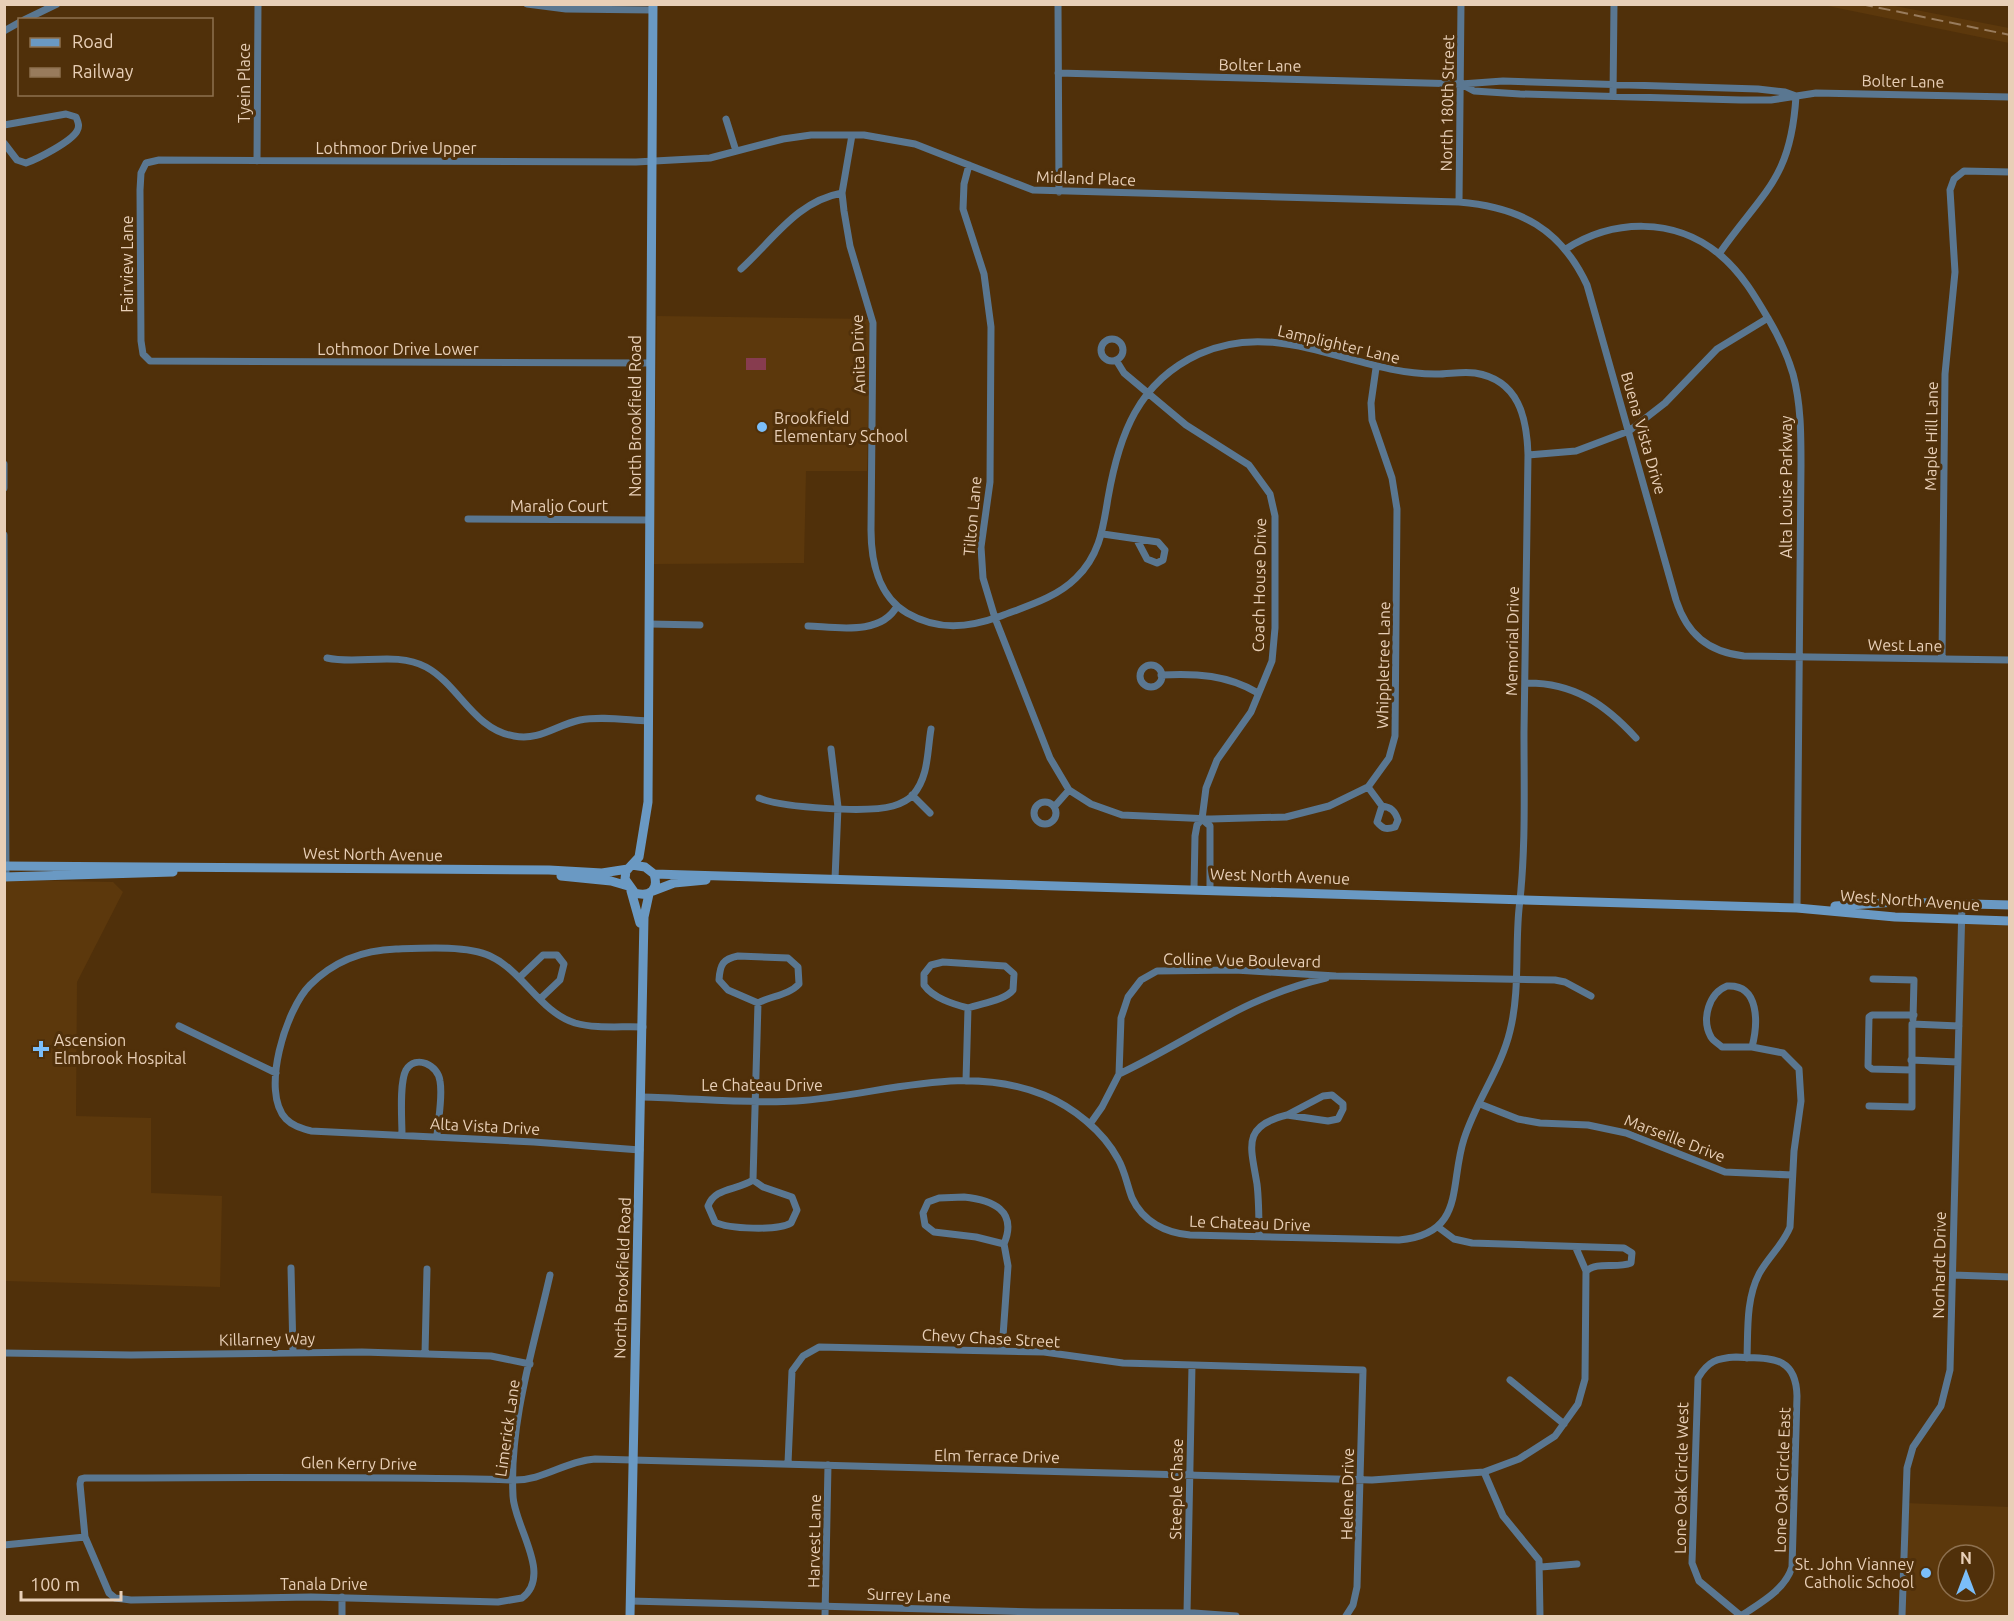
<svg xmlns="http://www.w3.org/2000/svg" width="2014" height="1621" viewBox="0 0 2014 1621" font-family="Ubuntu,sans-serif">
<rect width="100%" height="100%" fill="#50300a"/>
<!-- built -->
<path fill="#5c380c" fill-rule="evenodd" d="M 1823,5 L 1890,5 L 2009,28 L 2009,43 Z
M 657,316 L 870,319 L 867,471 L 806,471 L 804,563 L 653,564 Z
M 5,880 L 113,882 L 123,892 L 77,982 L 76,1116 L 151,1118 L 151,1193 L 222,1196 L 220,1287 L 5,1281 Z
M 1962,920 L 2009,921 L 2009,1277 L 1953,1275 Z
M 1905,1503 L 2009,1507 L 2009,1616 L 1902,1616 ZM 1948,1555 L 1984,1555 L 1984,1591 L 1948,1591 Z"/>
<!-- green -->
<path fill="#873c4f" d="M 746,358 L 766,358 L 766,370 L 746,370 Z"/>
<g fill="none" stroke-linecap="round" stroke-linejoin="round">
<!-- street -->
<path stroke="#5a7791" stroke-width="7" d="M 527,4 L 566,9 L 652,10
M 1058,4 L 1059,192
M 24,20 L 57,4
M 4,31 L 20,22
M 1058,73 L 1461,84 L 1503,81 L 1758,89 L 1785,92 L 1796,96
M 1461,84 L 1474,91 L 1520,94 L 1741,100 L 1771,100 L 1816,93 L 2010,97
M 1613,96 L 1614,4
M 726,119 L 736,151
M 4,125 L 66,114 L 76,117 C 78,122 80,126 77,131 C 71,142 37,159 26,163 L 17,160 L 4,143
M 257,161 L 258,4
M 969,165 L 964,184 L 963,209 L 984,274 L 991,327 L 990,482 L 981,547 L 983,578 L 995,618 L 1050,758 L 1069,790 L 1091,804 L 1122,815 L 1211,819 L 1286,817 L 1329,806 L 1368,787 L 1389,758 L 1395,736 L 1397,509 L 1392,478 L 1372,420 L 1371,403 L 1376,368
M 1459,202 L 1461,4
M 1566,249 C 1613,219 1674,217 1719,254 C 1741,272 1755,296 1769,320 C 1779,337 1787,354 1793,374 C 1801,404 1801,434 1801,465 L 1797,908
M 1719,254 C 1763,191 1791,180 1796,96
M 741,269 C 773,240 797,201 842,193
M1101 350a11 11 0 1 1 22 0a11 11 0 1 1-22 0Z
M 1116,360 L 1124,373 L 1186,425 L 1249,465 L 1270,494 L 1275,516 L 1275,628 L 1272,661 L 1251,712 L 1217,760 L 1206,788 L 1202,819 L 1197,825 L 1195,836 L 1194,889
M 651,363 L 150,361 L 143,354 L 141,341 L 140,190 L 141,173 L 146,163 L 159,160 L 636,162 L 710,158 L 783,139 L 811,135 L 864,135 L 915,144 L 1033,190 L 1459,202 C 1520,207 1561,229 1587,285 L 1676,600 C 1687,634 1708,652 1744,656 L 2010,660
M 1528,455 L 1576,451 L 1629,431 L 1665,403 L 1717,349 L 1768,318
M 4,464 L 4,488
M 468,519 L 650,520
M 1103,534 L 1158,542 L 1165,550 L 1163,560 L 1157,563 L 1147,559 L 1137,540
M 4,535 L 6,877
M 649,624 L 700,625
M 808,626 C 836,627 881,636 897,606
M 327,658 C 359,665 396,651 426,667 C 459,685 474,730 514,736 C 540,741 556,725 580,720 C 601,716 626,720 648,721
M 1942,659 L 1945,374 L 1955,272 L 1950,190 L 1954,179 L 1964,171 L 2010,172
M1140 676a11 11 0 1 1 22 0a11 11 0 1 1-22 0Z
M 1161,675 C 1196,673 1228,675 1258,693
M 1525,683 C 1573,682 1605,704 1636,738
M 831,749 L 838,807 L 835,879
M 1368,787 L 1382,806 C 1391,807 1395,811 1398,820 L 1395,827 C 1386,830 1383,829 1377,822 L 1382,806
M 912,795 L 930,813
M 759,798 C 784,808 868,813 893,806 C 900,804 908,800 913,795 C 929,776 927,752 931,729
M1034 813a11 11 0 1 1 22 0a11 11 0 1 1-22 0Z
M 1054,807 L 1069,790
M 1202,819 L 1210,826 L 1210,889
M 738,956 L 788,958 L 798,967 L 799,984 C 789,995 771,996 758,1003 L 728,990 L 719,980 C 720,964 723,959 738,956 Z
M 943,962 L 1005,966 L 1014,974 L 1013,990 C 1004,1001 982,1003 968,1008 C 953,1004 933,998 924,985 L 924,974 L 931,965 Z
M 520,977 L 543,955 L 557,955 L 564,964 L 560,980 L 541,998
M 1873,979 L 1914,980 L 1913,1019
M 1727,986 C 1760,984 1758,1024 1752,1047 L 1722,1047 C 1719,1044 1713,1041 1711,1037 C 1701,1019 1709,993 1727,986 Z
M 179,1026 L 276,1073
M 1911,1060 L 1958,1062
M 1911,1070 L 1872,1069 L 1868,1066 L 1869,1017 L 1872,1015 L 1914,1015
M 1119,1074 C 1193,1039 1243,997 1326,978
M 966,1081 L 968,1008
M 1332,1095 L 1343,1104 L 1343,1109 L 1338,1119 L 1328,1121 L 1287,1115 L 1323,1096 Z
M 641,1097 C 693,1098 745,1104 796,1101 C 879,1096 962,1062 1044,1095 C 1073,1107 1103,1131 1118,1159 C 1125,1171 1127,1185 1132,1198 C 1143,1222 1166,1233 1190,1235 L 1399,1240 C 1466,1234 1449,1185 1464,1139 C 1476,1101 1501,1069 1510,1031 C 1520,991 1515,949 1519,909 C 1526,850 1524,791 1524,732 C 1525,640 1527,548 1528,455 C 1527,418 1519,380 1475,373 C 1463,371 1449,374 1437,374 C 1356,375 1280,317 1199,354 C 1138,382 1119,435 1108,498 C 1103,528 1100,555 1076,578 C 1056,598 1027,606 1001,616 C 968,628 938,631 907,613 C 878,596 871,560 871,530 L 873,323 L 850,246 L 844,211 L 842,193 L 852,135
M 1480,1104 L 1518,1119 L 1540,1123 L 1588,1125 L 1626,1133 L 1725,1172 L 1792,1175
M 1869,1106 L 1912,1107 L 1912,1024 L 1959,1026
M 1090,1124 L 1102,1107 L 1119,1074 L 1121,1018 L 1128,997 L 1141,980 L 1157,971 L 1235,970 L 1336,976 L 1555,980 L 1565,982 L 1591,996
M 402,1135 C 402,1120 399,1083 406,1070 C 416,1054 438,1065 440,1081 C 443,1098 438,1119 437,1136
M 640,1150 L 534,1142 L 311,1131 C 301,1128 293,1126 286,1119 C 260,1092 286,1009 310,985 C 333,962 363,950 396,949 C 421,948 468,945 490,956 C 523,971 540,1012 575,1023 C 596,1029 621,1026 643,1027
M 753,1180 L 763,1187 L 792,1197 L 797,1210 L 791,1223 C 778,1231 728,1229 715,1222 L 708,1206 C 715,1187 736,1191 753,1180 Z
M 753,1180 L 758,1003
M 964,1197 C 992,1200 1018,1210 1004,1244 L 976,1237 L 934,1232 L 925,1225 L 923,1213 L 928,1202 L 939,1198 Z
M 1438,1227 L 1454,1239 L 1472,1243 L 1624,1248 L 1632,1253 L 1631,1263 C 1616,1269 1598,1261 1586,1271
M 1259,1236 C 1259,1219 1259,1201 1257,1184 C 1251,1147 1241,1126 1287,1115
M 291,1268 L 293,1352
M 550,1275 C 534,1346 509,1422 513,1496 C 514,1526 553,1575 522,1598 L 498,1602 L 311,1597 L 131,1600 L 115,1598 L 109,1593 L 85,1537 L 80,1484 L 81,1479 L 85,1478 C 228,1478 370,1476 513,1480 C 543,1481 565,1461 595,1459 L 1372,1480 L 1484,1472 L 1519,1459 L 1555,1436 L 1578,1404 L 1585,1379 L 1586,1271 L 1576,1248
M 1953,1275 L 2010,1277
M 1002,1350 L 1008,1266 L 1004,1244
M 4,1353 L 131,1355 L 362,1352 L 491,1356 L 530,1364
M 425,1354 L 427,1269
M 1736,1357 C 1769,1359 1796,1354 1797,1396 L 1792,1567 C 1785,1590 1760,1603 1741,1616 L 1699,1581 L 1692,1563 L 1698,1378 C 1708,1361 1717,1358 1736,1357 Z
M 1747,1358 C 1748,1330 1746,1299 1759,1274 C 1768,1257 1783,1245 1790,1227 L 1794,1151 L 1801,1101 L 1799,1069 L 1783,1053 L 1752,1047
M 1510,1380 L 1564,1424
M 788,1463 L 792,1371 L 803,1356 L 819,1347 L 1044,1352 L 1123,1363 L 1363,1370 L 1357,1587 L 1353,1605 L 1346,1616
M 1484,1472 L 1503,1516 L 1539,1560 L 1540,1616
M 4,1545 L 85,1537
M 1541,1567 L 1577,1564
M 630,1601 L 1037,1612 L 1194,1613 L 1236,1616
M 1187,1613 L 1192,1365
M 342,1616 L 342,1597
M 825,1616 L 828,1465
M 1902,1616 L 1907,1468 L 1913,1447 L 1941,1406 L 1950,1370 L 1962,904"/>
<!-- secondary -->
<path stroke="#6a99c3" stroke-width="9" d="M 632,865 L 645,867 L 654,874 C 659,890 650,897 635,893 L 625,879 L 626,871 L 639,857 L 648,802 L 653,4
M 4,866 L 549,870 L 602,873 L 628,869
M 654,874 L 1797,908 L 1895,917 L 2010,921
M 561,876 L 611,881 L 628,886
M 4,877 L 173,872
M 631,891 L 640,923
M 653,891 L 674,883 L 706,880
M 1835,906 L 1896,902 L 2010,905
M 630,1616 L 644,917 L 649,894"/>
<!-- rail -->
<path stroke="#987b5c" stroke-width="2" stroke-dasharray="12 6" stroke-linecap="butt" d="M 1861,4 L 2010,35"/>
</g>
<!-- markers -->
<g fill="#7bbef9" stroke="#50300a" stroke-width="2">
<circle cx="762" cy="427" r="6"/>
<path d="M38 1040h6v6h6v6h-6v6h-6v-6h-6v-6h6z"/>
<circle cx="1926" cy="1573" r="6"/>
</g>
<g text-anchor="middle" stroke-width="6" stroke-linejoin="round" paint-order="stroke">
<!-- street labels -->
<g font-size="16" fill="#e8cfb7" stroke="#50300a">
<text transform="translate(1260 65) rotate(1)" y="6">Bolter Lane</text>
<text transform="translate(1903 81) rotate(1)" y="6">Bolter Lane</text>
<text transform="translate(244 83) rotate(-90)" y="6">Tyein Place</text>
<text transform="translate(1447 103) rotate(-89)" y="6">North 180th Street</text>
<text x="396" y="154">Lothmoor Drive Upper</text>
<text transform="translate(1086 178) rotate(2)" y="6">Midland Place</text>
<text transform="translate(127 264) rotate(-90)" y="6">Fairview Lane</text>
<text transform="translate(1339 344) rotate(13)" y="6">Lamplighter Lane</text>
<text x="398" y="355">Lothmoor Drive Lower</text>
<text transform="translate(858 354) rotate(-92)" y="6">Anita Drive</text>
<text transform="translate(635 416) rotate(-90)" y="6">North Brookfield Road</text>
<text transform="translate(1644 433) rotate(74)" y="6">Buena Vista Drive</text>
<text transform="translate(1931 436) rotate(-89)" y="6">Maple Hill Lane</text>
<text transform="translate(1786 487) rotate(-90)" y="6">Alta Louise Parkway</text>
<text x="559" y="512">Maraljo Court</text>
<text transform="translate(972 516) rotate(-85)" y="6">Tilton Lane</text>
<text transform="translate(1259 585) rotate(-89)" y="6">Coach House Drive</text>
<text transform="translate(1512 641) rotate(-89)" y="6">Memorial Drive</text>
<text transform="translate(1905 645) rotate(1)" y="6">West Lane</text>
<text transform="translate(1383 665) rotate(-89)" y="6">Whippletree Lane</text>
<text transform="translate(373 854) rotate(1)" y="6">West North Avenue</text>
<text transform="translate(1280 876) rotate(2)" y="6">West North Avenue</text>
<text transform="translate(1910 900) rotate(4)" y="6">West North Avenue</text>
<text transform="translate(1242 960) rotate(1)" y="6">Colline Vue Boulevard</text>
<text x="762" y="1091">Le Chateau Drive</text>
<text transform="translate(485 1126) rotate(3)" y="6">Alta Vista Drive</text>
<text transform="translate(1675 1138) rotate(21)" y="6">Marseille Drive</text>
<text transform="translate(1250 1223) rotate(2)" y="6">Le Chateau Drive</text>
<text transform="translate(1939 1265) rotate(-89)" y="6">Norhardt Drive</text>
<text transform="translate(622 1278) rotate(-88)" y="6">North Brookfield Road</text>
<text transform="translate(991 1338) rotate(3)" y="6">Chevy Chase Street</text>
<text transform="translate(267 1339) rotate(-1)" y="6">Killarney Way</text>
<text transform="translate(507 1428) rotate(-82)" y="6">Limerick Lane</text>
<text transform="translate(997 1456) rotate(1)" y="6">Elm Terrace Drive</text>
<text transform="translate(359 1463) rotate(1)" y="6">Glen Kerry Drive</text>
<text transform="translate(1681 1478) rotate(-89)" y="6">Lone Oak Circle West</text>
<text transform="translate(1782 1480) rotate(-88)" y="6">Lone Oak Circle East</text>
<text transform="translate(1176 1489) rotate(-89)" y="6">Steeple Chase</text>
<text transform="translate(1347 1494) rotate(-89)" y="6">Helene Drive</text>
<text transform="translate(814 1541) rotate(-89)" y="6">Harvest Lane</text>
<text x="324" y="1590">Tanala Drive</text>
<text transform="translate(909 1595) rotate(2)" y="6">Surrey Lane</text>
</g>
<!-- poi labels -->
<g font-size="16" fill="#e8cfb7" stroke="#50300a" text-anchor="start">
<text x="774" y="424">Brookfield<tspan x="774" dy="18">Elementary School</tspan></text>
<text x="54" y="1046">Ascension<tspan x="54" dy="18">Elmbrook Hospital</tspan></text>
<text x="1914" y="1570" text-anchor="end">St. John Vianney<tspan x="1914" dy="18">Catholic School</tspan></text>
</g>
</g>
<!-- border -->
<rect width="2014" height="1621" fill="none" stroke="#e8cfb7" stroke-width="12"/>
<!-- legend -->
<rect x="18" y="18" width="195" height="78" fill="#50300a" stroke="#8d704f" stroke-width="1.5"/>
<rect x="30" y="38" width="30" height="9" fill="#6a99c3" stroke="#8d704f" stroke-width="1.5"/>
<text x="72" y="48" font-size="18" fill="#e8cfb7">Road</text>
<rect x="30" y="68" width="30" height="9" fill="#987b5c" stroke="#8d704f" stroke-width="1.5"/>
<text x="72" y="78" font-size="18" fill="#e8cfb7">Railway</text>
<!-- north arrow -->
<g transform="translate(1966 1573)"><circle r="28" fill="#50300a" stroke="#8d704f" stroke-width="1.5"/>
<path d="M0-4.5L10 22L0 15L-10 22Z" fill="#7bbef9"/>
<text y="-9" font-size="16" font-weight="bold" text-anchor="middle" fill="#e8cfb7">N</text>
</g>
<!-- scale -->
<path d="M21 1591v9h100v-9" fill="none" stroke="#e8cfb7" stroke-width="3"/>
<text x="30" y="1591" font-size="18" fill="#e8cfb7" stroke="#50300a" stroke-width="4.5" paint-order="stroke">100 m</text>
</svg>
